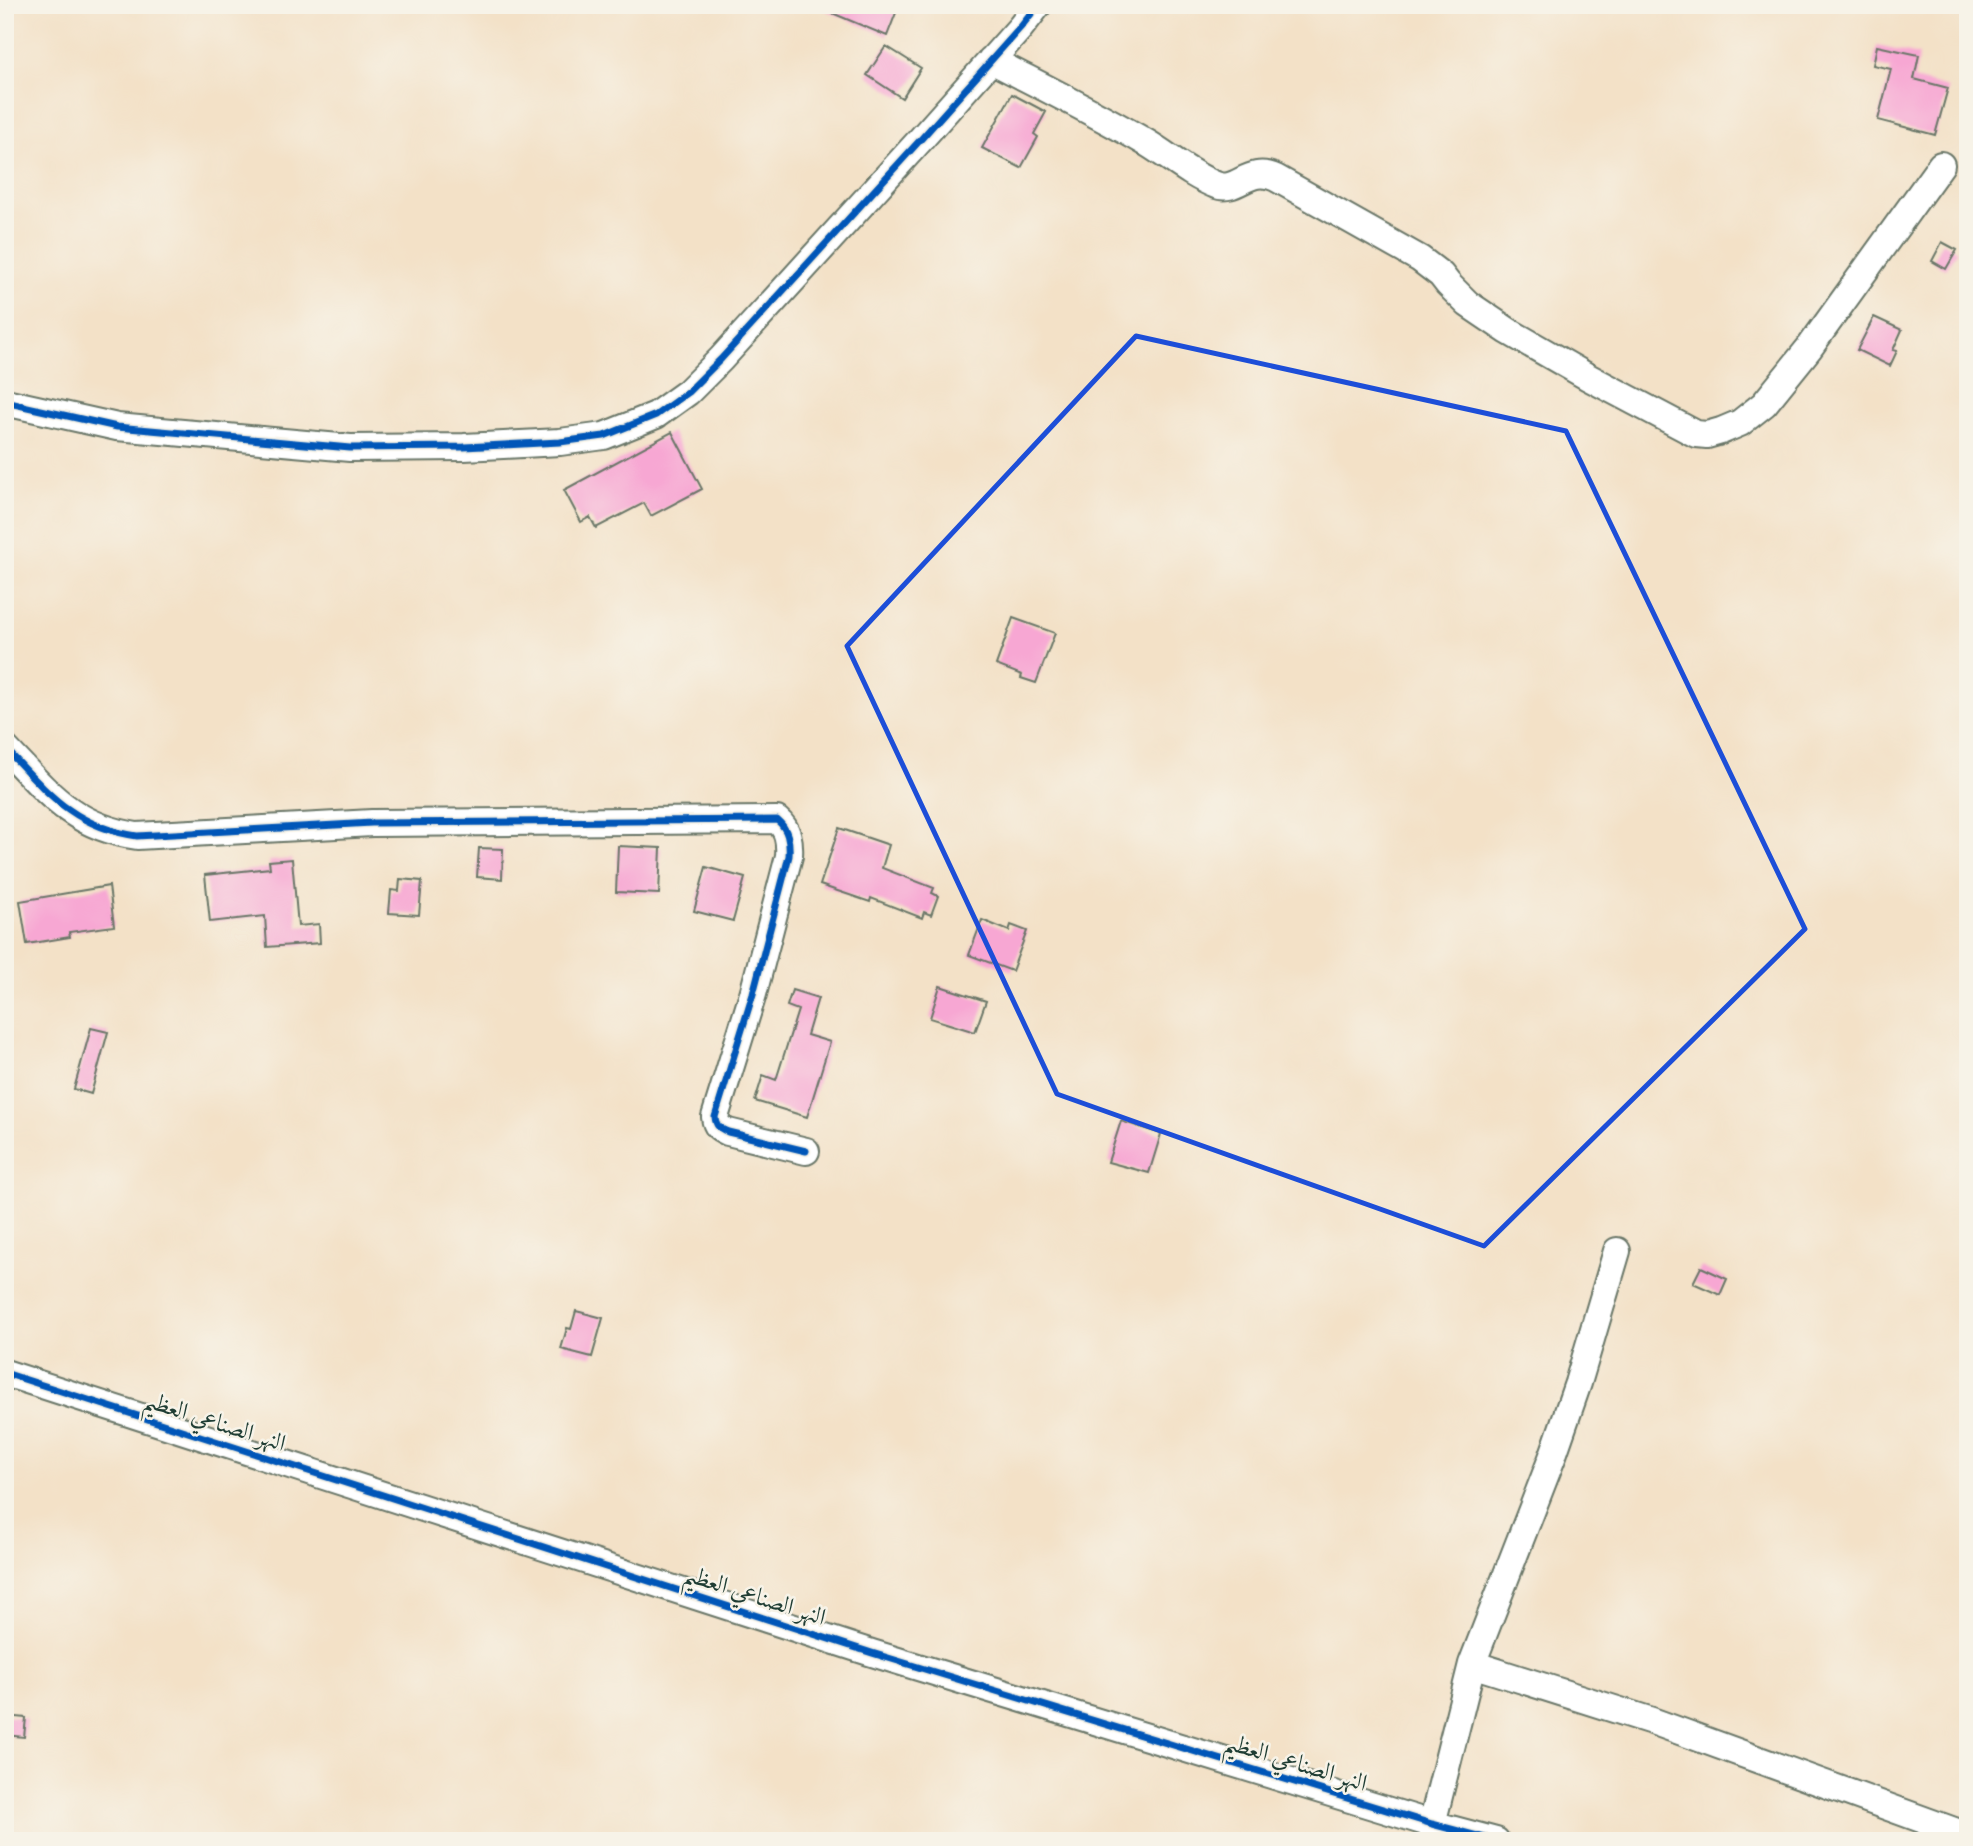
<svg xmlns="http://www.w3.org/2000/svg" width="1973" height="1846" viewBox="0 0 1973 1846" font-family="'IM FELL DW Pica',Amiri,serif">
<rect width="100%" height="100%" fill="#f7f3e8"/>
<filter id="ink" filterUnits="userSpaceOnUse"><feTurbulence type="fractalNoise" baseFrequency=".0143" numOctaves="2"/><feDisplacementMap in="SourceGraphic" scale="14" xChannelSelector="R" yChannelSelector="G"/><feConvolveMatrix kernelMatrix="1 2 1 2 8 2 1 2 1" color-interpolation-filters="sRGB"/></filter>
<filter id="wash" filterUnits="userSpaceOnUse"><feTurbulence type="fractalNoise" baseFrequency=".00686" numOctaves="4" result="noise"/><feDisplacementMap in="SourceGraphic" scale="28" xChannelSelector="R" yChannelSelector="G"/><feGaussianBlur stdDeviation="1.57" result="paint"/><feColorMatrix in="noise" values="0 0 0 0 0 0 0 0 0 0 0 0 0 0 0 0 0 1.4 0 .05"/><feComposite in="paint" operator="in"/></filter>
<g filter="url(#wash)">
<rect width="100%" height="100%" fill="#f3e1c7"/>
<g id="blocks">
<!-- building -->
<path fill="#f7a7d3" d="M 813,5 L 899,5 L 887,36 Z
M 886,46 L 921,68 L 902,98 L 867,75 Z
M 1877,46 L 1919,55 L 1914,79 L 1948,88 L 1935,135 L 1878,120 L 1891,69 L 1873,65 Z
M 1012,94 L 1046,112 L 1034,134 L 1038,137 L 1021,168 L 982,148 Z
M 1942,242 L 1957,250 L 1946,269 L 1932,261 Z
M 1874,317 L 1902,330 L 1893,350 L 1897,351 L 1890,366 L 1857,350 Z
M 672,432 L 702,489 L 651,516 L 644,503 L 596,528 L 590,517 L 581,522 L 564,490 Z
M 1013,618 L 1055,633 L 1036,683 L 1021,678 L 1022,675 L 996,665 Z
M 839,828 L 889,845 L 882,868 L 934,888 L 932,893 L 938,896 L 931,915 L 924,912 L 922,918 L 871,898 L 870,902 L 820,885 Z
M 618,846 L 661,848 L 659,894 L 616,892 Z
M 479,848 L 503,849 L 502,879 L 477,877 Z
M 292,859 L 298,926 L 319,924 L 320,943 L 267,947 L 265,916 L 210,922 L 205,875 L 270,868 L 269,861 Z
M 706,867 L 745,878 L 733,921 L 694,911 Z
M 400,879 L 422,881 L 419,915 L 389,913 L 391,890 L 399,891 Z
M 109,886 L 114,926 L 69,932 L 70,937 L 27,944 L 20,901 Z
M 982,920 L 1009,931 L 1011,925 L 1027,931 L 1012,971 L 969,955 Z
M 940,986 L 986,1001 L 975,1032 L 930,1018 Z
M 792,990 L 818,998 L 807,1035 L 830,1042 L 807,1117 L 755,1101 L 763,1075 L 776,1080 L 798,1010 L 787,1006 Z
M 91,1028 L 108,1032 L 91,1094 L 74,1089 Z
M 1121,1121 L 1161,1134 L 1149,1173 L 1108,1162 Z
M 1701,1267 L 1727,1279 L 1720,1295 L 1693,1283 Z
M 576,1311 L 603,1318 L 592,1357 L 561,1349 L 567,1328 L 571,1329 Z
M 5,1716 L 26,1718 L 24,1737 L 5,1735 Z"/>
</g>
</g>
<g filter="url(#ink)">
<use href="#blocks" fill-opacity="0" stroke="#697667" stroke-width="2"/>
<g fill="none" stroke-linecap="round" stroke-linejoin="round">
<!-- minor casing -->
<g stroke="#697667" stroke-width="30">
<path id="minor" d="M 991,60 C 1043,87 1096,113 1147,143 C 1170,157 1191,175 1216,185 C 1238,193 1248,165 1276,178 L 1420,259 L 1441,275 L 1448,284 L 1468,304 L 1508,331 L 1588,377 L 1696,434 L 1707,435 L 1721,431 L 1740,423 L 1764,404 L 1810,347 L 1941,165
M 5,402 L 117,427 L 350,448 L 464,447 L 560,442 L 604,436 L 656,415 L 688,392 L 721,359 L 922,138 L 1020,28 L 1038,5
M 5,748 C 47,792 73,827 137,836 L 372,823 L 777,820 C 788,829 790,841 789,856 L 753,994 L 715,1117 C 716,1126 719,1128 728,1132 L 806,1151
M 5,1373 L 872,1653 L 1432,1824 L 1496,1841
M 1472,1664 L 1652,1721 L 1968,1836
M 1432,1824 L 1472,1664 L 1552,1458 L 1578,1383 L 1617,1251"/>
</g>
<!-- minor -->
<use href="#minor" stroke="#fff" stroke-width="26"/>
<!-- cycleway casing -->
<g stroke="#f7f3e8" stroke-width="11">
<path id="cycleway" d="M 5,402 L 117,427 L 350,448 L 464,447 L 560,442 L 604,436 L 656,415 L 688,392 L 721,359 L 922,138 L 1020,28 L 1038,5
M 5,748 C 47,792 73,827 137,836 L 372,823 L 777,820 C 788,829 790,841 789,856 L 753,994 L 715,1117 C 716,1126 719,1128 728,1132 L 806,1151
M 5,1373 L 872,1653 L 1432,1824 L 1496,1841"/>
</g>
<!-- cycleway -->
<use href="#cycleway" stroke="#0057b8" stroke-width="7"/>
</g>
</g>
<!-- marked area -->
<path fill="none" stroke="#1d4ed8" stroke-width="5" stroke-linejoin="round" d="M 1136,336 L 1566,431 L 1805,929 L 1484,1246 L 1057,1094 L 847,646 Z"/>
<g text-anchor="middle" stroke-width="5" stroke-linejoin="round" paint-order="stroke">
<!-- street labels -->
<g font-size="24" fill="#1f3d34" stroke="#f7f3e8">
<text transform="translate(215 1421) rotate(18)" y="8">النهر الصناعي العظيم</text>
<text transform="translate(755 1595) rotate(18)" y="8">النهر الصناعي العظيم</text>
<text transform="translate(1296 1762) rotate(17)" y="8">النهر الصناعي العظيم</text>
</g>
</g>
<!-- margin -->
<rect width="1973" height="1846" fill="none" stroke="#f7f3e8" stroke-width="28"/>
</svg>
